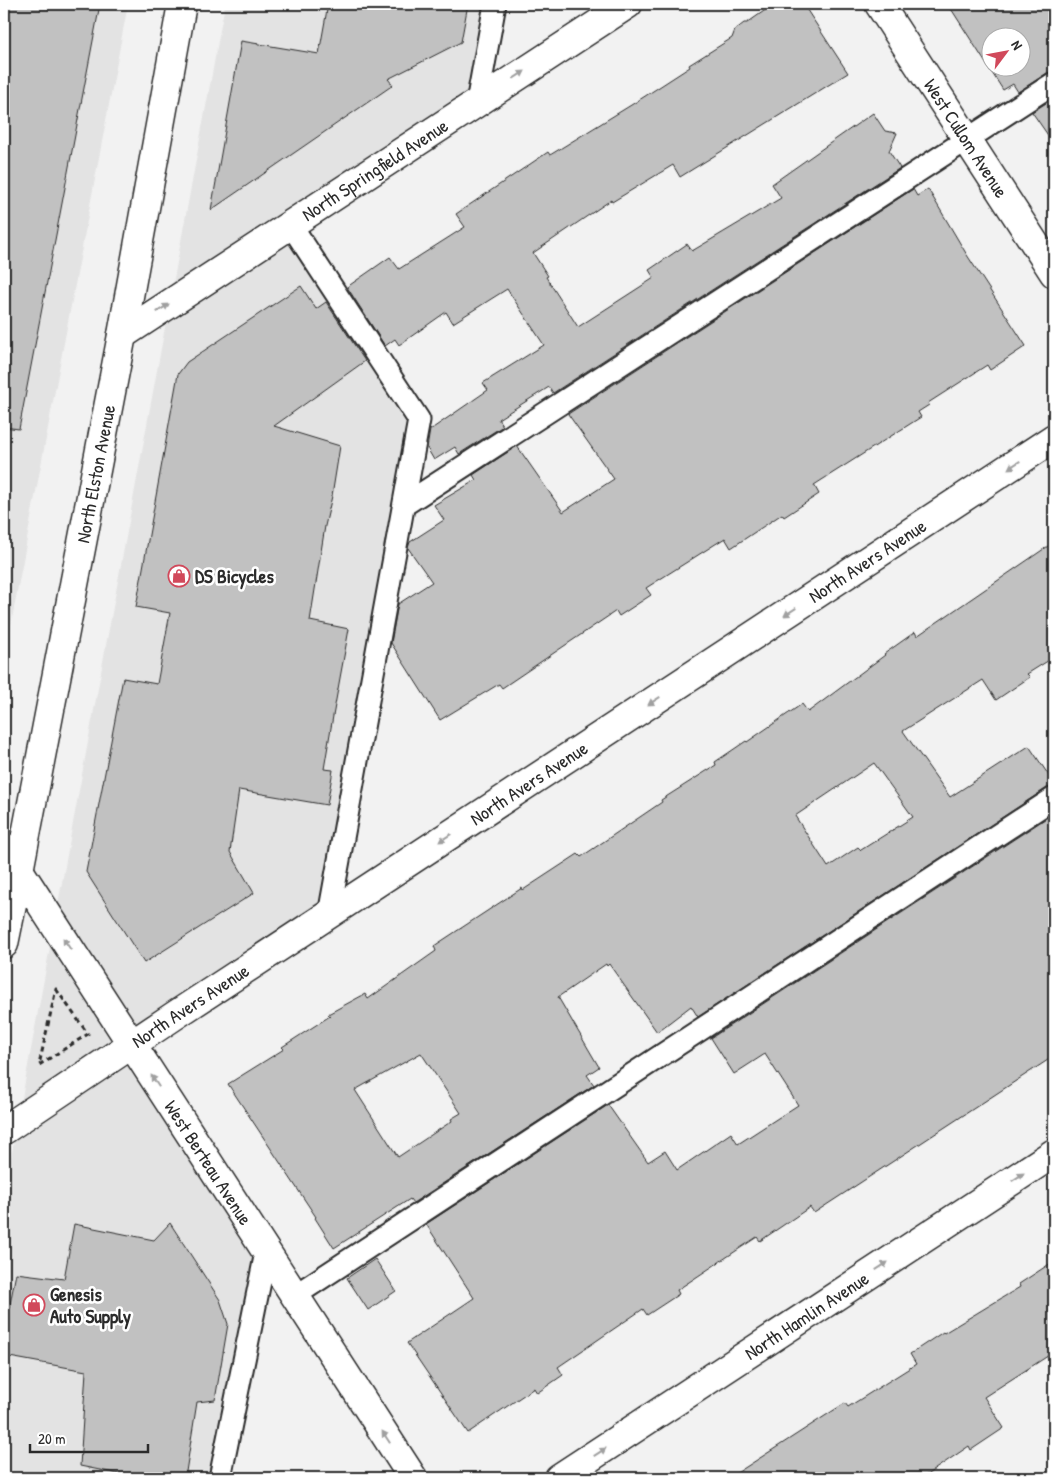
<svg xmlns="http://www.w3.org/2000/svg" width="1058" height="1482" viewBox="0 0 1058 1482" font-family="'Patrick Hand',sans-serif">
<rect width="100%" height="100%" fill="#f2f2f2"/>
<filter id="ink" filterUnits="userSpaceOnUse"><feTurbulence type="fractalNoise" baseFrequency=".02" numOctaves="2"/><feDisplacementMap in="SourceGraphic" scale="10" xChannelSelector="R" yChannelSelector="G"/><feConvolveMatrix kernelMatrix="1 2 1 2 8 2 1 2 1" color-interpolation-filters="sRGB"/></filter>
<g filter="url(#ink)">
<!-- built -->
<path fill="#e3e3e3" d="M 4,4 L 128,4 L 4,661 Z
M 225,4 L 489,4 L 470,100 L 285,222 L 413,423 L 326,910 L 125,1042 L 259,1254 L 215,1478 L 4,1478 L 4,1195 Z"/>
<!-- building -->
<path fill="#c1c1c1" stroke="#2b2b2b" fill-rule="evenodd" d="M 4,4 L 100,4 L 19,429 L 4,427 Z
M 328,4 L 468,4 L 461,42 L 388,79 L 393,85 L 211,210 L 241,41 L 319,54 Z
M 774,4 L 803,4 L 848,73 L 680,177 L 673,165 L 612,202 L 611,200 L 533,253 L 548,276 L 546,277 L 578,327 L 654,278 L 649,270 L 687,244 L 692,251 L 781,198 L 772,184 L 873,113 L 885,131 L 897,133 L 889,151 L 900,168 L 553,393 L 549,387 L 498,419 L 503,426 L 459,454 L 455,447 L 434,460 L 427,448 L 430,430 L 488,390 L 483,383 L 544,345 L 507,289 L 453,323 L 446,312 L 399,345 L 395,339 L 385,346 L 347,287 L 390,257 L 399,269 L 465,227 L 456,214 L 548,152 L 550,155 L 636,102 L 690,67 L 689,65 L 732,38 L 735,30 L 744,23 L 747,23 Z
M 948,4 L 1054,4 L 1054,71 L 1047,73 L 1018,92 L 1013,84 L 1003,90 ZM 990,38 L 1020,38 L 1020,68 L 990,68 Z
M 1054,98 L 1054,144 L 1032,112 Z
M 913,189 L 917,196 L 928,189 L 967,255 L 1026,346 L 990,370 L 987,365 L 928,403 L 929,405 L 918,412 L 921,417 L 814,485 L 819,494 L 784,517 L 782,514 L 731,548 L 725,538 L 646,588 L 651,595 L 619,616 L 616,611 L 502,688 L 499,684 L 440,720 L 391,643 L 398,604 L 432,582 L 408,548 L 410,542 L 444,520 L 434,505 L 476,480 L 473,475 L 517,446 L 563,512 L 614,479 L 568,414 Z
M 301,286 L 316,309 L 326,302 L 365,361 L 274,426 L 340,446 L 332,496 L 325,526 L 310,621 L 349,629 L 333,716 L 324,769 L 333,770 L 327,805 L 239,790 L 230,852 L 254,893 L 144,963 L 86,872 L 123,678 L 157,684 L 170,613 L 136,607 L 178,374 L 187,362 Z
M 1054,542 L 1054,657 L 1027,674 L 1030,677 L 996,700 L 983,680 L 903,731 L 950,797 L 1029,746 L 1054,783 L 1054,786 L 1047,788 L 698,1017 L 691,1006 L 657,1032 L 609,964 L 607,966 L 606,964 L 558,997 L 599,1067 L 587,1075 L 594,1085 L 413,1203 L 410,1199 L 334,1248 L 315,1218 L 316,1217 L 228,1084 L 284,1049 L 282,1047 L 330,1016 L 328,1014 L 365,994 L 368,999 L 436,951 L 434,946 L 522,888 L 523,890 L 578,854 L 581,857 L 662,802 L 661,800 L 716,765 L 715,762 L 746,741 L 747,742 L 802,704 L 808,712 L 885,655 L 884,654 L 915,632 L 917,636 ZM 874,763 L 913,817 L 861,850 L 858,847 L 828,867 L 795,816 ZM 421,1053 L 461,1113 L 451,1119 L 452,1121 L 398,1157 L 355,1090 Z
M 1054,813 L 1054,1056 L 814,1213 L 810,1207 L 760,1241 L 757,1237 L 677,1290 L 679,1294 L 647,1315 L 643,1309 L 558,1367 L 563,1375 L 537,1393 L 534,1388 L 468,1433 L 407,1343 L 474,1298 L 426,1224 L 608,1105 L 648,1162 L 665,1151 L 677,1170 L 731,1133 L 738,1144 L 798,1105 L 765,1054 L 734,1074 L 711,1038 Z
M 170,1223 L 220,1300 L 228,1324 L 215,1400 L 197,1402 L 185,1478 L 139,1478 L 80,1466 L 86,1371 L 4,1356 L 4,1335 L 16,1273 L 64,1279 L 74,1224 L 154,1240 Z
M 375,1259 L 396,1291 L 368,1310 L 347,1278 Z
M 1054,1261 L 1054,1352 L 984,1397 L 1004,1428 L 971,1450 L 969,1446 L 922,1478 L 729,1478 L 845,1403 L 848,1407 L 916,1364 L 910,1354 L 943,1332 L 944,1333 L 1020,1287 L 1019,1284 Z"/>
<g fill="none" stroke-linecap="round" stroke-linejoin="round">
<!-- lane casing -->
<g stroke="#2b2b2b" stroke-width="25">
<path id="lane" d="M 477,103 L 495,4
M 291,225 L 419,420 L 329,915
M 404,505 L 1054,83
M 294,1296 L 1054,798
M 220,1478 L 266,1252"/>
</g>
<!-- street casing -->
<g stroke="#2b2b2b" stroke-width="31">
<g id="street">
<path id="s1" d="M 879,4 L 1054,273"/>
<path id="s2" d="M 122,335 L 628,4"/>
<path id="s3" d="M 4,847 L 413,1478"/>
<path id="s4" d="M 4,1130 L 174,1016 L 1054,438"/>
<path id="s5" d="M 559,1478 L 1054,1153"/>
</g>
</g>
<!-- secondary casing -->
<g stroke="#2b2b2b" stroke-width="31">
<g id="secondary">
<path id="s6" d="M 4,944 L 19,871 L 122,335 L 182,4"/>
</g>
</g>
<!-- path -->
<path stroke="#2b2b2b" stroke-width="3" stroke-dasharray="5 4" stroke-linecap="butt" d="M 56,989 L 88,1034 L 39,1065 Z"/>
<!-- lane -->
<use href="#lane" stroke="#fff" stroke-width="21"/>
<!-- street -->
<use href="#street" stroke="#fff" stroke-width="28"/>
<!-- secondary -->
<use href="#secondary" stroke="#fff" stroke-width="28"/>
</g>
<!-- one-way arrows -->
<defs><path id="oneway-solid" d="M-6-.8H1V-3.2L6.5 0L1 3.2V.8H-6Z" transform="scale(1.25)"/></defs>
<g fill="#a0a0a0">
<use href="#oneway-solid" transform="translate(519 75) rotate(-33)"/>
<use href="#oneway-solid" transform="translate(163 308) rotate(-33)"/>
<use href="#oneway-solid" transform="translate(1014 465) rotate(147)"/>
<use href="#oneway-solid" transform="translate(790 612) rotate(147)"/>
<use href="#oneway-solid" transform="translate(654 701) rotate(147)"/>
<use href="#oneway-solid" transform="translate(445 838) rotate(147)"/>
<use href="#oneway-solid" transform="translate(67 944) rotate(-123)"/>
<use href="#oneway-solid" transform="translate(155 1081) rotate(-123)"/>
<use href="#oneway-solid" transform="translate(1018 1177) rotate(-33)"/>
<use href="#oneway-solid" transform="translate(882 1266) rotate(-33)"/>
<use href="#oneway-solid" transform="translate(386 1437) rotate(-123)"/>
<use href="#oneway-solid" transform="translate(600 1452) rotate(-33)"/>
</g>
</g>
<!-- icons -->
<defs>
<g id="shop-ring" transform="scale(1.125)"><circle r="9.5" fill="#fff" stroke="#d1495b" stroke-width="1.5"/><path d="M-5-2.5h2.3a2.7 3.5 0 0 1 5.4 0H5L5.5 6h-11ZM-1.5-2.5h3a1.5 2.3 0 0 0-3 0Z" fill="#d1495b"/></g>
</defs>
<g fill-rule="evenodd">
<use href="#shop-ring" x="179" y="576"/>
<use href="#shop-ring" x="34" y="1305"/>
</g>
<g text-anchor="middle" stroke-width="5" stroke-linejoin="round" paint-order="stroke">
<!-- street labels -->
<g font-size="19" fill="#2b2b2b" stroke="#fff">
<text dy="7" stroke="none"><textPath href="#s1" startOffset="160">West Cullom Avenue</textPath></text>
<text dy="7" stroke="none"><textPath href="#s2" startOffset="302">North Springfield Avenue</textPath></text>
<text dy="7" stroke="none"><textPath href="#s6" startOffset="479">North Elston Avenue</textPath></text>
<text dy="7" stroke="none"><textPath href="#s4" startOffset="1034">North Avers Avenue</textPath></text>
<text dy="7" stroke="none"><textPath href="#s4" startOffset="629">North Avers Avenue</textPath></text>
<text dy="7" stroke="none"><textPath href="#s4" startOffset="224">North Avers Avenue</textPath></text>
<text dy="7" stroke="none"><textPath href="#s3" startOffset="376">West Berteau Avenue</textPath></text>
<text dy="7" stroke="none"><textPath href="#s5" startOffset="296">North Hamlin Avenue</textPath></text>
</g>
<!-- poi labels -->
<g font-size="19" font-weight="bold" fill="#2b2b2b" stroke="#fff" text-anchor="start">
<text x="195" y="583">DS Bicycles</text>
<text x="50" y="1301">Genesis<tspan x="50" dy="22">Auto Supply</tspan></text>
</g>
</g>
<!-- margin -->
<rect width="1058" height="1482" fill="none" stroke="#fff" stroke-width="20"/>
<rect x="10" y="10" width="1038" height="1462" fill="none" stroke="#2b2b2b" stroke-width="2" filter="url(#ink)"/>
<!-- north arrow -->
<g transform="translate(1006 52) rotate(58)"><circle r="24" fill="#ffffff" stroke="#aaaaaa"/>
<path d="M0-4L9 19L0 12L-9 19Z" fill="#d1495b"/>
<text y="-8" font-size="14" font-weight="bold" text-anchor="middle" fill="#2b2b2b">N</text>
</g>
<!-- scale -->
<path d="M30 1444v8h118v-8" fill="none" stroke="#2b2b2b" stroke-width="2.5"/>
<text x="38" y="1444" font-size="15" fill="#2b2b2b" stroke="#ffffff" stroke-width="4" paint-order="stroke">20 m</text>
</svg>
